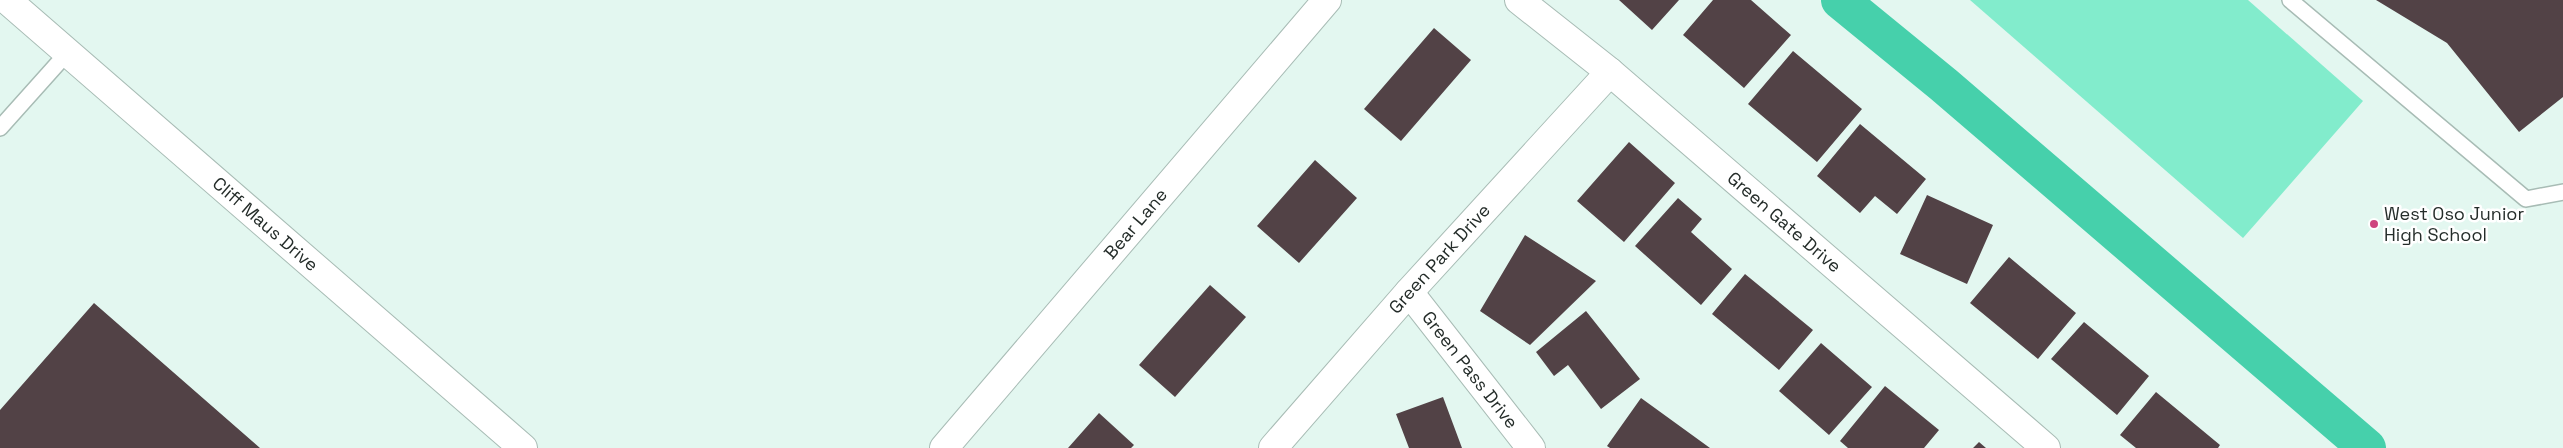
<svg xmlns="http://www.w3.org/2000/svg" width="2563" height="448" viewBox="0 0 2563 448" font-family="'Space Grotesk',sans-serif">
<rect width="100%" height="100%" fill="#e3f7f0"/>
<!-- green -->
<path fill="#82eccc" d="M 1970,0 L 2248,0 L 2363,101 L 2243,238 Z"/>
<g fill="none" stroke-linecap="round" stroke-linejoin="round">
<!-- canal -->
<path stroke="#46d0ab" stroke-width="38" d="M 1840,0 L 1944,85 L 2367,448"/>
</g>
<!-- building -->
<path fill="#524246" d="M 1619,0 L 1679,0 L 1652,30 Z
M 1713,0 L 1751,0 L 1791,35 L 1744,88 L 1683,35 Z
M 2376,0 L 2563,0 L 2563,97 L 2519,132 L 2447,43 Z
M 1434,28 L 1471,60 L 1401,141 L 1364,109 Z
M 1793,51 L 1862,109 L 1817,162 L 1748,104 Z
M 1860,124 L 1926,179 L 1897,214 L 1875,196 L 1860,213 L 1817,176 Z
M 1629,142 L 1675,183 L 1624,242 L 1577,201 Z
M 1315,160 L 1357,198 L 1299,263 L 1257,226 Z
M 1927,195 L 1993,225 L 1967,284 L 1900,254 Z
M 1678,198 L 1702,219 L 1691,232 L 1732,269 L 1701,305 L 1635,246 Z
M 1525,235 L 1596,281 L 1530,345 L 1480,311 Z
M 2009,257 L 2076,313 L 2038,359 L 1970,303 Z
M 1745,274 L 1813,330 L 1779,370 L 1712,314 Z
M 1210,285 L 1246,317 L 1175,397 L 1139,365 Z
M 94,303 L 260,448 L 0,448 L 0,410 Z
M 1586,311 L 1640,379 L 1601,409 L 1568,365 L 1554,376 L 1536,352 Z
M 2084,322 L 2149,376 L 2117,415 L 2051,359 Z
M 1821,343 L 1872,387 L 1829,435 L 1779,391 Z
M 1885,386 L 1939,430 L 1924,448 L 1848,448 L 1840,441 Z
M 2156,392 L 2220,445 L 2218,448 L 2136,448 L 2120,435 Z
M 1443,397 L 1462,448 L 1409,448 L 1396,414 Z
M 1641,398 L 1710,448 L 1610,448 L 1607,446 Z
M 1099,413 L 1134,445 L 1131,448 L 1068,448 Z
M 1979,442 L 1986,448 L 1973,448 Z"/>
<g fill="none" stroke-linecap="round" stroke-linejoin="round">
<!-- lane casing -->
<g stroke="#a8bcb5" stroke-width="18">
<path id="lane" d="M 2290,0 L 2526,199 L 2563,192
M 0,128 L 68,52"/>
</g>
<!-- street casing -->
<g stroke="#a8bcb5" stroke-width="30">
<g id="street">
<path id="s1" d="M 1519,0 L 1610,72 L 2046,448"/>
<path id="s2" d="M 1409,292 L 1531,448"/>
<path id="s3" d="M 1273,448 L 1409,292 L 1610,72"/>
</g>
</g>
<!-- secondary casing -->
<g stroke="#a8bcb5" stroke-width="30">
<g id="secondary">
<path id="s4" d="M 7,0 L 523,448"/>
<path id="s5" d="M 944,448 L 1327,0"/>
</g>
</g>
<!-- lane -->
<use href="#lane" stroke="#fff" stroke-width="15"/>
<!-- street -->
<use href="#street" stroke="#fff" stroke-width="28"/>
<!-- secondary -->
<use href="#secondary" stroke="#fff" stroke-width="28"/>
</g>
<!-- markers -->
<circle fill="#ce457e" stroke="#fff" stroke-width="2" cx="2374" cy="224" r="5"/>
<g text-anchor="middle" stroke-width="5" stroke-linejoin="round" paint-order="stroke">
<!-- poi labels -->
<g font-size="18" fill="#252d2a" stroke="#fff" text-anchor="start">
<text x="2384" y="220">West Oso Junior<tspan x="2384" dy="21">High School</tspan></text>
</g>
<!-- street labels -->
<g font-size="18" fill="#252d2a" stroke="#fff">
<text dy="6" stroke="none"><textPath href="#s1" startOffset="346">Green Gate Drive</textPath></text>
<text dy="6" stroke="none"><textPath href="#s4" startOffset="342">Cliff Maus Drive</textPath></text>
<text dy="6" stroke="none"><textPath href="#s5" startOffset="295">Bear Lane</textPath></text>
<text dy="6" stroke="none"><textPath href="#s3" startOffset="252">Green Park Drive</textPath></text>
<text dy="6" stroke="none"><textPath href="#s2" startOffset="99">Green Pass Drive</textPath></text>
</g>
</g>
</svg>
